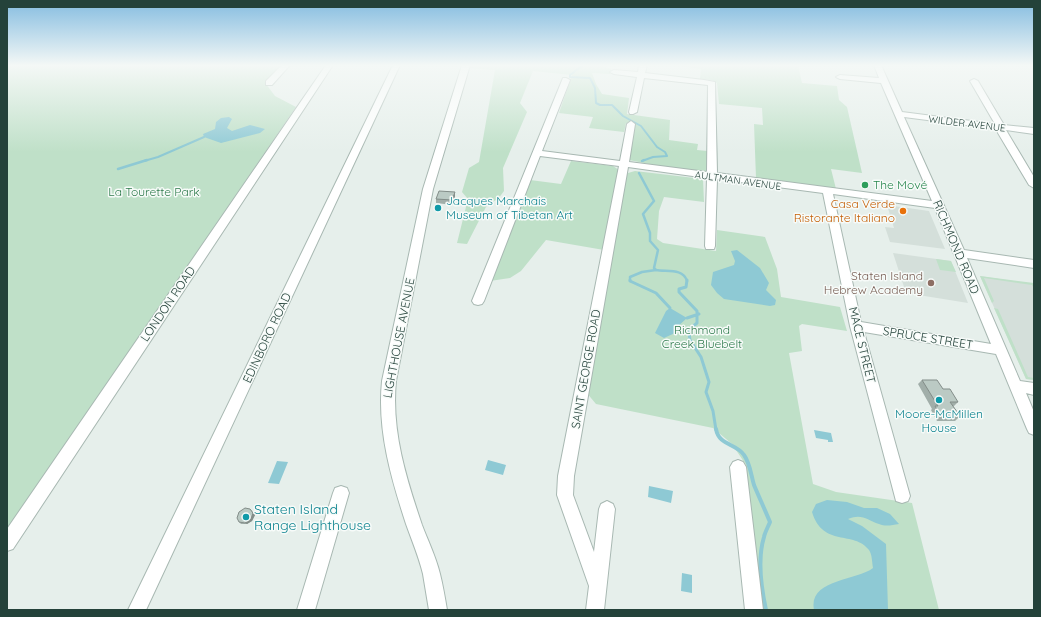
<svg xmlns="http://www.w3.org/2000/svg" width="1041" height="617" viewBox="0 0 1041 617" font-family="Quicksand,sans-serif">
<rect width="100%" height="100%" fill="#e6efeb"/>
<!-- built -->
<path fill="#d4dfda" d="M 887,205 L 929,211 L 945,249 L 890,242 L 885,227 L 894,228 Z
M 893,253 L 951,261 L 968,303 L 906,293 Z
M 980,276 L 1034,284 L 1034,380 L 1026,379 Z"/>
<!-- green -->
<path fill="#bfe0c8" d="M 7,65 L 284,65 L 273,74 L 266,84 L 275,96 L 296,107 L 7,530 Z
M 469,65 L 596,65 L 611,69 L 610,74 L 592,73 L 596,84 L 602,94 L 629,98 L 627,114 L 670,120 L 669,140 L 698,144 L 697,150 L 708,151 L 708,168 L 706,171 L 701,172 L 654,165 L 629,160 L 635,124 L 626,123 L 624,132 L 589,128 L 593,117 L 559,113 L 572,75 L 533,71 L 520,103 L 527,112 L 503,168 L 504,191 L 498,199 L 487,205 L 467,244 L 457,243 L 468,199 L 462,192 L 469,168 L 479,162 L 495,70 L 469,68 Z
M 675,65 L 798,65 L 802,83 L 837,86 L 839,100 L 847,107 L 862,173 L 831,169 L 836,189 L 756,178 L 754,124 L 763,125 L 762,108 L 719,104 L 717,83 L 712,80 L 700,79 L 701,69 Z
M 571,161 L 613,166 L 619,170 L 604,250 L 546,240 L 521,271 L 510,278 L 490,281 L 530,180 L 561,184 Z
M 635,171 L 703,179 L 704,202 L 664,197 L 659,211 L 657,239 L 663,243 L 716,251 L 717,230 L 765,237 L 777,269 L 781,297 L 840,307 L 847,331 L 802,324 L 799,326 L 802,351 L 789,353 L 813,484 L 836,492 L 912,503 L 939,610 L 763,610 L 746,465 L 732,444 L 713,428 L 596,404 L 586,392 L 618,227 L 625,178 L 628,173 Z
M 936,259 L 951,261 L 956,272 L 940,270 Z
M 980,276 L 1034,283 L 1034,289 L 1032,285 L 984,278 L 994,301 L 992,303 Z
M 994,308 L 998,309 L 1028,377 L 1034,378 L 1034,380 L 1026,379 Z"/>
<!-- water -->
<path fill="#8ec9d4" d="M 229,117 L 232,119 L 227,128 L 232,131 L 250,125 L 265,129 L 260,133 L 221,143 L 204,137 L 203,134 L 215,129 L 216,122 L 221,118 Z
M 737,250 L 760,268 L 769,283 L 766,290 L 776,300 L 775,305 L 770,306 L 724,299 L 717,293 L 711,285 L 713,272 L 734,265 L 735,261 L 731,251 Z
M 670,308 L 687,318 L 676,328 L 675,333 L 664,338 L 655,333 L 666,311 Z
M 814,430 L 831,433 L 833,442 L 828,442 L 828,440 L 816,438 Z
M 488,460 L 506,465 L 503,475 L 485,470 Z
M 277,461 L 288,462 L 279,484 L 268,483 Z
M 649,486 L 673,491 L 671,503 L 648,497 Z
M 827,500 L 847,502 L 864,508 L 877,508 L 890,514 L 899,524 C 892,525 886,527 879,524 C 867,520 862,513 848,519 L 862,526 L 886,544 L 888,610 L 814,610 C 808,579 856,581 873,568 C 872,562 872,554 869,550 C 854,530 823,548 812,512 L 816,504 Z
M 682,573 L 692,575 L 692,593 L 681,591 Z"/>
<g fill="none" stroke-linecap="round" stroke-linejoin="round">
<!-- stream-far3 -->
<path stroke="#8ec9d4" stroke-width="2" d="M 583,65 L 570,75 L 570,77 L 590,78 L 595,88 L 596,103 L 600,105 L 612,105 L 623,116 L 641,126 L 657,147 L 665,152 L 667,156 L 653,157 L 642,161
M 144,161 L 158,157 L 204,137"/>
<!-- stream-far2 -->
<path stroke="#8ec9d4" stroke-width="2.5" d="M 642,161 L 644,160
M 118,169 L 147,160
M 639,173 L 654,201 L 643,214 L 650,233 L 650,241 L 658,250 L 654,268 L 656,270 C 667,272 683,268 687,281
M 630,281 L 630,277 L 642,272 L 656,270"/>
<!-- stream-far1 -->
<path stroke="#8ec9d4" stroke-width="3" d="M 630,280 L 630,281 L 656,293 L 670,308
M 687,280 L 686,287 L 679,289 L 679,292 L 697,311 L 697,323 L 691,328 L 689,333 L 690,340 L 701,357 L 709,382 L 706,392 L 713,411 L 716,430
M 687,318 L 699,314"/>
<!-- stream -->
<path stroke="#8ec9d4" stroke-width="4" d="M 716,429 C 719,446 736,443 744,455 C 750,463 751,475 754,485 C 759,497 765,510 770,522 C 768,527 765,532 764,537 C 757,560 761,587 766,610"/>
<!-- minor casing -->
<g stroke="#a8b8b2" stroke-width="2">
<path id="minor" d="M 282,65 L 290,65 L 272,85 L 266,85 L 266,81 Z
M 326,65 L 333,65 L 13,549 L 7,551 L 7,529 Z
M 393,65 L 400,65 L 146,610 L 128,610 Z
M 462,65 L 470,65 L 433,189 L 396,381 C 391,430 406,478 422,525 C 428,541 436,557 440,574 C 443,586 445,598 447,610 L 429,610 C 427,598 425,586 423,574 C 419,557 412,541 406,524 C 391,478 377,430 382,381 L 423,189 Z
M 639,65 L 647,65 L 645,73 L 704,80 L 715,82 L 717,173 L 932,201 L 881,83 L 840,79 L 836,77 L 840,75 L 879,78 L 874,65 L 881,65 L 902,112 L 995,124 L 970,81 L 974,79 L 978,81 L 1004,125 L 1034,128 L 1034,134 L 1006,130 L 1034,177 L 1034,188 L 1029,185 L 998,133 L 997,129 L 904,117 L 964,250 L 1034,260 L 1034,268 L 967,258 L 1020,381 L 1034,383 L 1034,395 L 1026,393 L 1034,412 L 1034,435 L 1029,433 L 1027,429 L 996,354 L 864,332 L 910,496 L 908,501 L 902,503 L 896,501 L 850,326 L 823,193 L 717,179 L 715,246 L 714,249 L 706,249 L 705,246 L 707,178 L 628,167 L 574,476 L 573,495 L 594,552 L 599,509 L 601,504 L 607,501 L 613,504 L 615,509 L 604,610 L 586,610 L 589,586 L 557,495 L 558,476 L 619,166 L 540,156 L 484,301 L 482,304 L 478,305 L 474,304 L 472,301 L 563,78 L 566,78 L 570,80 L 542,151 L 620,161 L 627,124 L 631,121 L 635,124 L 629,162 L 707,172 L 708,85 L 644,78 L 637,112 L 633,114 L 630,114 L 629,112 L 637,77 L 614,74 L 610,72 L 614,70 L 638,72 ZM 833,194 L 935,208 L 991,344 L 861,322 Z
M 738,460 L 743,462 L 746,467 L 763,610 L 745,610 L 730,467 L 733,462 Z
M 341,486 L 347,488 L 349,493 L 315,610 L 297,610 L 333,493 L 335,488 Z"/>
</g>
<!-- minor -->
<use href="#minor" fill="#fff" fill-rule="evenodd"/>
</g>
<!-- wall -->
<path fill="#a1aea9" d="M 455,192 L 455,196 L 453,205 L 436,203 L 436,199 Z
M 922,380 L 943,389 L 958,402 L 954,406 L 953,406 L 960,416 L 955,421 L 937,421 L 931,410 L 932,409 L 918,384 Z
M 250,509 L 255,515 L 252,521 L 247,524 L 241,524 L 239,522 Z"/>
<!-- shaded-wall -->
<path fill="#838d89" d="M 455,192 L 455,196 L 453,205 L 452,200 Z
M 250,509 L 255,515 L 252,521 L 247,524 L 245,523 Z"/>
<!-- building -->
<path fill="#bbcac4" stroke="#838d89" d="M 439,191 L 455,192 L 452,200 L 436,199 Z
M 922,380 L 937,380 L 943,389 L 950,389 L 958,402 L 950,402 L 960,416 L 941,417 L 935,406 L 938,406 Z
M 245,508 L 250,509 L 253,513 L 251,519 L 245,523 L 239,522 L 237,518 L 239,512 Z"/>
<!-- sky -->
<linearGradient id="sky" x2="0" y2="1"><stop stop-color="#84bce0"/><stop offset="0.43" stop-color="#f4f8f6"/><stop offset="1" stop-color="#f4f8f6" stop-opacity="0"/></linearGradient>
<rect width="1041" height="152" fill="url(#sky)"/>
<!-- markers -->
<circle fill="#2e9e5b" stroke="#f7fbf9" stroke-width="1.5" cx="865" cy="185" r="4"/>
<g fill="#0f9aa8" stroke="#f7fbf9" stroke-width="1.5">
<circle cx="438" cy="208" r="4"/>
<circle cx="939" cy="400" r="4"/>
<circle cx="246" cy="517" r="4"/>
</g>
<circle fill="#e8710a" stroke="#f7fbf9" stroke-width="1.5" cx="903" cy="211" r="4"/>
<circle fill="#8d6e63" stroke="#f7fbf9" stroke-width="1.5" cx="931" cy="283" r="4"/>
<g text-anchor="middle" stroke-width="3" stroke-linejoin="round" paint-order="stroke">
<!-- far-street labels -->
<g font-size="10" fill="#24423a" stroke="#f7fbf9">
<text transform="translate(967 123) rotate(7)" y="4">WILDER AVENUE</text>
<text transform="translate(738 180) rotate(8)" y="4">AULTMAN AVENUE</text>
</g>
<!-- leisure labels -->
<g font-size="12" fill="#27864d" stroke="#f7fbf9" text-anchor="start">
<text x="873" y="189">The Mové</text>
</g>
<!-- park labels -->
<g font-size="12" fill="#2d7a4b" stroke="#f7fbf9">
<text x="154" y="196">La Tourette Park</text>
<text x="702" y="334">Richmond<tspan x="702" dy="14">Creek Bluebelt</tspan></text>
</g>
<!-- culture labels -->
<g font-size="12" fill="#0d838f" stroke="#f7fbf9" text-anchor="start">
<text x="446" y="205">Jacques Marchais<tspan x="446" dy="14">Museum of Tibetan Art</tspan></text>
<text x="939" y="418" text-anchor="middle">Moore-McMillen<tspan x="939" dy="14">House</tspan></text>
</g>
<!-- food labels -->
<g font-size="12" fill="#c56008" stroke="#f7fbf9" text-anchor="end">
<text x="895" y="208">Casa Verde<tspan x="895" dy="14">Ristorante Italiano</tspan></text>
</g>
<!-- street labels -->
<g font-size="12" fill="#24423a" stroke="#f7fbf9">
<text transform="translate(956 247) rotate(67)" y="4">RICHMOND ROAD</text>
<text transform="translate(168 304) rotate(-56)" y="4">LONDON ROAD</text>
<text transform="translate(267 338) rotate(-65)" y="4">EDINBORO ROAD</text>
<text transform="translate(399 338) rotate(-79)" y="4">LIGHTHOUSE AVENUE</text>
<text transform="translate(928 338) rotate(9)" y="4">SPRUCE STREET</text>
<text transform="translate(862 345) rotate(76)" y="4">MACE STREET</text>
<text transform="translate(586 369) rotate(-80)" y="4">SAINT GEORGE ROAD</text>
</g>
<!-- education labels -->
<g font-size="12" fill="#785e54" stroke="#f7fbf9" text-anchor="end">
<text x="923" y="280">Staten Island<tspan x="923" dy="14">Hebrew Academy</tspan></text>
</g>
<!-- near-culture labels -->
<g font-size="14" fill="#0d838f" stroke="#f7fbf9" text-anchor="start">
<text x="254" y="514">Staten Island<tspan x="254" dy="16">Range Lighthouse</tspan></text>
</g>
</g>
<!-- border -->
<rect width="1041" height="617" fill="none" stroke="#24423a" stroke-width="16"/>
</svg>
